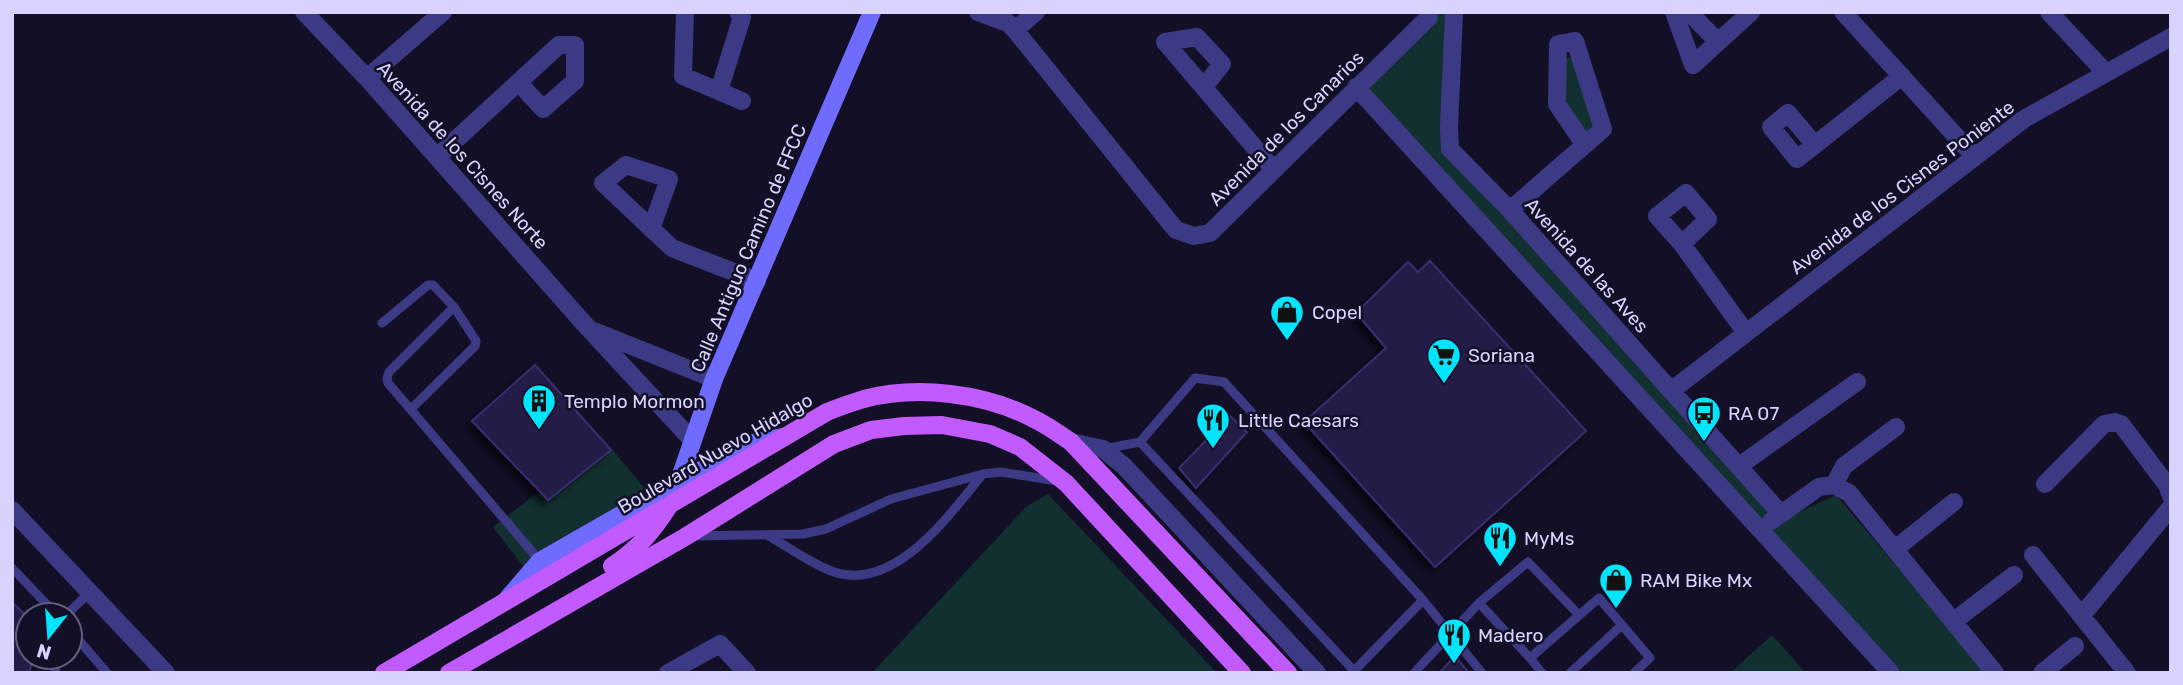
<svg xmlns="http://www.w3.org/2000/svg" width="2183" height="685" viewBox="0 0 2183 685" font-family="Rubik,sans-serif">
<defs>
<filter id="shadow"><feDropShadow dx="-5.5" dy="5.5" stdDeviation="3.5" flood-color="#0009"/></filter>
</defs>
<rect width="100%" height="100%" fill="#130f26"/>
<!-- green -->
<path fill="#12302f" d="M 1432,12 L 1448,12 L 1446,146 L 1784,519 L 1836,495 L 1987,673 L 1903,673 L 1776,538 L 1364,87 Z
M 1571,57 L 1596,128 L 1586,135 L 1562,102 L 1560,59 Z
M 605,441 L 656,502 L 536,583 L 493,527 Z
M 1048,494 L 1217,673 L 872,673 L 1026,507 Z
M 1772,635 L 1806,673 L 1730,673 Z"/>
<!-- building -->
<path fill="#241b47" stroke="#3b2d73" stroke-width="2" filter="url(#shadow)" d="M 1430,261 L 1586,431 L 1435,567 L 1304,422 L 1386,348 L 1356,313 L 1408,262 L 1418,272 Z
M 535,365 L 611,450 L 548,500 L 472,421 Z
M 1230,416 L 1247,432 L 1196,488 L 1179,468 Z
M 12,602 L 28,618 L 28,657 L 33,657 L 29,673 L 12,673 Z
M 1455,656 L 1469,673 L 1439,673 Z"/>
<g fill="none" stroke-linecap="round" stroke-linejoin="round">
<!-- lane -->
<path stroke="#3d3a85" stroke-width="9" d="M 454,307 L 389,372 L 387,378 L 388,383 L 540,561
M 382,323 L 428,285 L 433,285 L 454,307 L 476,341 L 475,346 L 411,409
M 1104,449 L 1140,442
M 767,535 C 787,546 807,561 829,570 C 892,597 949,515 983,474
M 694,536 L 803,534 L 826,529 L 891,499 L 983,474 L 1001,472 L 1057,481
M 12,568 L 57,615
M 1479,603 L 1530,658
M 66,615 L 90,592
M 70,630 L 107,673
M 55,673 L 57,657
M 1352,673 L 1423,600
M 1356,673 L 1140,442 L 1195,378 L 1224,382 L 1423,600 L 1482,673
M 1414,673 L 1479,603 L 1528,562 L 1579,615
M 1542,673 L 1530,658 L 1599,598 L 1650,658 L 1634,673
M 1570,673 L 1622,625"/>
<!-- street -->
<path stroke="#3d3a85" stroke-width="18" d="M 304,12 L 367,78 L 588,328 L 692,440
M 685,12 L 683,76 L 742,101
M 978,12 L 1005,22
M 997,12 L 1015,30 L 1176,230 L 1194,236 L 1210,233 L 1429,17
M 1454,12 L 1449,127 L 1450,149 L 1510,210 L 1781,514
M 1674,12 L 1693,65 L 1751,12
M 1689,12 L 1718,42
M 1843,12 L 1975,157
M 2049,12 L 2106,73
M 1015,30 L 1036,12
M 1165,42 L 1273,169
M 1165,42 L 1197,37 L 1222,64 L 1204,87
M 367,78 L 443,12
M 1356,87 L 1891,673
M 719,91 L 742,17 L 738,12
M 1815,145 L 1788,113 L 1771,127 L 1797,159 L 1902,76
M 437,157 L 559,45 L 575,45 L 575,81 L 543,109 L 519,83
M 1510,210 L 1603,129 L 1575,41 L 1558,44 L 1557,104 L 1584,144
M 651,229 L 669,179 L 626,165 L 603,183 L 672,248 L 757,281
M 1682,244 L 1708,219 L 1686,193 L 1657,216 L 1682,244 L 1746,333
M 594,331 L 714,379
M 1671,391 L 2024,119 L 2171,37
M 1071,442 L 1103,449 L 1124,466 L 1317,673
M 1739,466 L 1857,382
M 2045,484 L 2104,424 L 2115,422 L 2121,424 L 2167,485 L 2171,496
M 1834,485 L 1844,466 L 1896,427
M 12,510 L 166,673
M 1771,521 L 1819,487 L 1834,485 L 1849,493 L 1995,673
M 1895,549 L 1954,502
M 2033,555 L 2127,673
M 2083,614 L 2171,507
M 1954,621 L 2014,575
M 668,673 L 720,644 L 747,673
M 2042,673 L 2075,646"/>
<!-- secondary -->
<path stroke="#6f6bff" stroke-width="18" d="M 671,504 L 714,379 L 872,12
M 508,598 L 540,561 L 678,482 L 753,443 L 782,437"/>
<!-- primary -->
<path stroke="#c25bff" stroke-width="18" d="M 612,566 C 638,549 653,531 669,506
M 384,673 L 827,412 C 839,407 851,403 864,399 C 917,385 985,393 1034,419 C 1047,425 1059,434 1071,442 L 1288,673
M 449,673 L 685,537 L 834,444 L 871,430 L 904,426 L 942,425 L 990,434 L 1020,447 L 1066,483 L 1242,673"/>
</g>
<!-- icons -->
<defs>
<g id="shop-pin" transform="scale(1.75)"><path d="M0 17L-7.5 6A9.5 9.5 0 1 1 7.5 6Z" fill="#00e5ff" stroke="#130f26"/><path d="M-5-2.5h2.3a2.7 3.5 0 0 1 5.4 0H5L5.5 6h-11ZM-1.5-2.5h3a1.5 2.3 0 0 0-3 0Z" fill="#111"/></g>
<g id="supermarket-pin" transform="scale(1.75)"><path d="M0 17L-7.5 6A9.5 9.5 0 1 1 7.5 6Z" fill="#00e5ff" stroke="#130f26"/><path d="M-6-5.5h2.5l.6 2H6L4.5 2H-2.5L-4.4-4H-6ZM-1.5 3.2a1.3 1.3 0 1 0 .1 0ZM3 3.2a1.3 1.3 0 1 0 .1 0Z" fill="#111"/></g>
<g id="building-pin" transform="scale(1.75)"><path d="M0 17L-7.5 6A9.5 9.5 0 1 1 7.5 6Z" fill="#00e5ff" stroke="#130f26"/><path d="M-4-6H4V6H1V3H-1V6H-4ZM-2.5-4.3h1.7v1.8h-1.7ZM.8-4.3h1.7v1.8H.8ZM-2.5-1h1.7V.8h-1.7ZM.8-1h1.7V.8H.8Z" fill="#111"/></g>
<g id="bus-pin" transform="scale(1.75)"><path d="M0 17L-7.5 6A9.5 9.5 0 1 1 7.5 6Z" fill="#00e5ff" stroke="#130f26"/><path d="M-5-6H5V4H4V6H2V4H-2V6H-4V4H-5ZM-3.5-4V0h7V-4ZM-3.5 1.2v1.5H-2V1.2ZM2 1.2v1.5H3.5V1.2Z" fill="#111"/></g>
<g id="restaurant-pin" transform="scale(1.75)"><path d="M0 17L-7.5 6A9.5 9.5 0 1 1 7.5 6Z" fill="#00e5ff" stroke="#130f26"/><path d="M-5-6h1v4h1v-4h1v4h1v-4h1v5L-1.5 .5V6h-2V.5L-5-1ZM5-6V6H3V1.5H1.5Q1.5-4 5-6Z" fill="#111"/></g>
</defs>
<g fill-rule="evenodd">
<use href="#shop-pin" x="1287" y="312"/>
<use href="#supermarket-pin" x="1444" y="355"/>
<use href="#building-pin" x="539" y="401"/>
<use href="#bus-pin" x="1704" y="413"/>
<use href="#restaurant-pin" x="1213" y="420"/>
<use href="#restaurant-pin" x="1500" y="538"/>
<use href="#shop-pin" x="1616" y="580"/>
<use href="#restaurant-pin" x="1454" y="635"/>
</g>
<g text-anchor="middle" stroke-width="5" stroke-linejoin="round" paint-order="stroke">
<!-- street labels -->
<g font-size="19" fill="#d9d4ff" stroke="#130f26">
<text transform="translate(1286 128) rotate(-45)" y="7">Avenida de los Canarios</text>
<text transform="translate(463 155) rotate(48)" y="7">Avenida de los Cisnes Norte</text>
<text transform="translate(1902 187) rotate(-37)" y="7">Avenida de los Cisnes Poniente</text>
<text transform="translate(748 248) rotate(-67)" y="7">Calle Antiguo Camino de FFCC</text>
<text transform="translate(1587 265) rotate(48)" y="7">Avenida de las Aves</text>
<text transform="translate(715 453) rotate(-30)" y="7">Boulevard Nuevo Hidalgo</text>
</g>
<!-- poi labels -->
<g font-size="19" fill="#d9d4ff" stroke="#130f26" text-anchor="start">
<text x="1312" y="319">Copel</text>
<text x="1468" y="362">Soriana</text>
<text x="564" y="408">Templo Mormon</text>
<text x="1728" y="420">RA 07</text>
<text x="1238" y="427">Little Caesars</text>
<text x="1524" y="545">MyMs</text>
<text x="1640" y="587">RAM Bike Mx</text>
<text x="1478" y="642">Madero</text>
</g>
</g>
<!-- border -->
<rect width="2183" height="685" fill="none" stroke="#d9d4ff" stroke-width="28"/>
<!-- north arrow -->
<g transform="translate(49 636) rotate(197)"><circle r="33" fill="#130f26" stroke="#625e7d" stroke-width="2"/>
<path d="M0-5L12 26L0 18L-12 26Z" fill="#00e5ff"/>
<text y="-10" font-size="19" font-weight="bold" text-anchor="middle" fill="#d9d4ff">N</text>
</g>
</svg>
